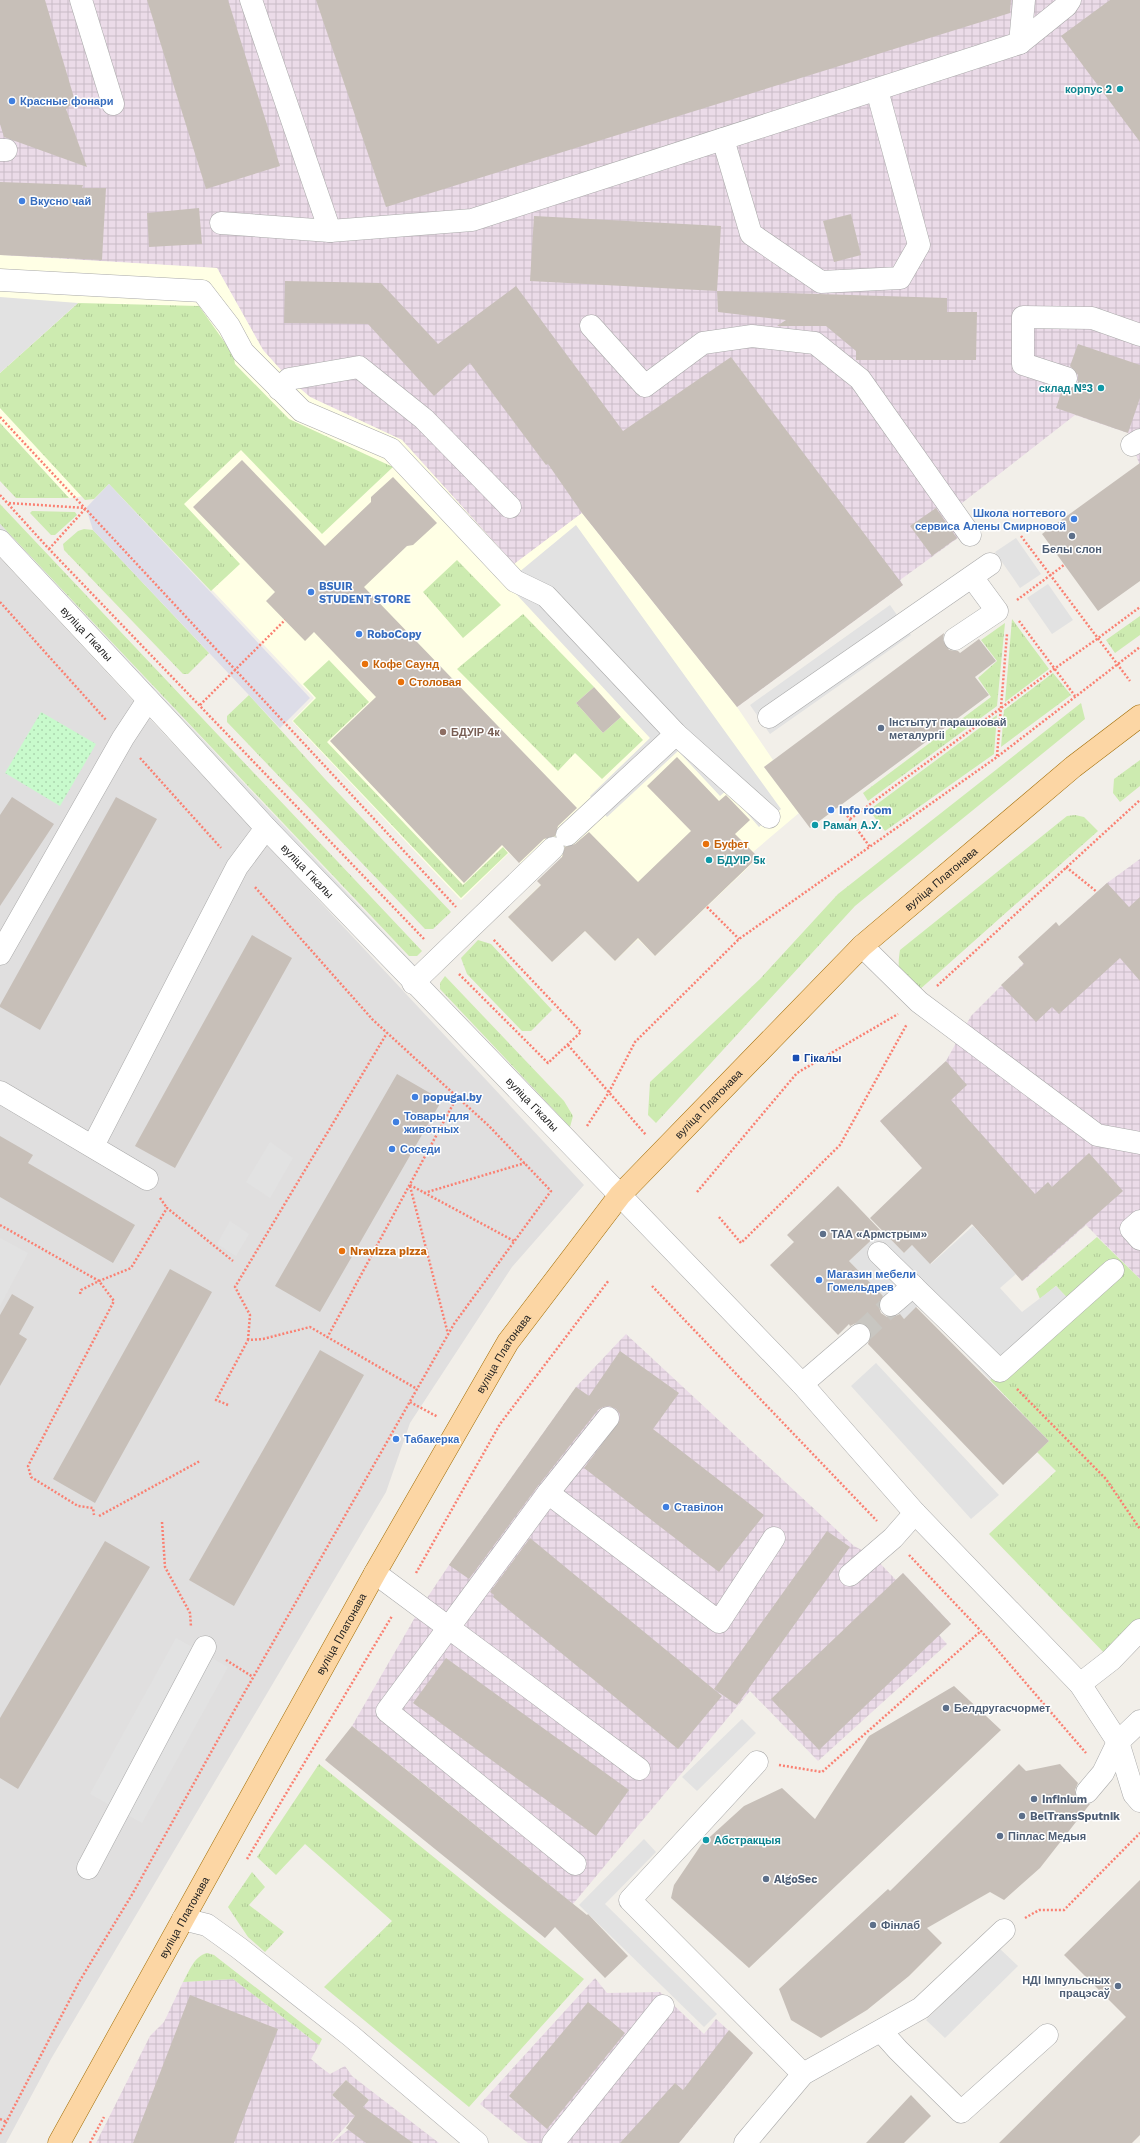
<svg xmlns="http://www.w3.org/2000/svg" width="1140" height="2143" viewBox="0 0 1140 2143" font-family="'Work Sans',sans-serif">
<defs>
<pattern id="industrial-grid" width="8" height="8" patternUnits="userSpaceOnUse"><rect width="8" height="8" fill="#ebdbe8"/><path d="M0 4h8M4 0v8" fill="none" stroke="#c9bcc7"/></pattern>
<pattern id="grass-tufts" width="24" height="20" patternUnits="userSpaceOnUse"><rect width="24" height="20" fill="#cdebb0"/><path d="M3 7l-1-3M5 7V3M7 7l1-3M15 17l-1-3M17 17v-4M19 17l1-3" fill="none" stroke="#b0c997"/></pattern>
<pattern id="park-dots" width="8" height="8" patternUnits="userSpaceOnUse"><rect width="8" height="8" fill="#c8facc"/><path d="M2 2h.1M6 6h.1" fill="none" stroke="#acd6af" stroke-width="1.8" stroke-linecap="round"/></pattern>
</defs>
<rect width="100%" height="100%" fill="#f2efe9"/>
<!-- residential -->
<path fill="#e0dfdf" d="M 0,558 L 584,1185 L 512,1267 L 410,1423 L 386,1492 L 51,2059 L 6,2143 L 0,2143 Z"/>
<!-- industrial -->
<path fill="url(#industrial-grid)" fill-rule="evenodd" d="M 0,0 L 1140,0 L 1140,466 L 1128,433 L 1075,415 L 953,510 L 962,535 L 900,580 L 903,585 L 737,707 L 582,513 L 514,565 L 402,440 L 310,397 L 289,379 L 263,350 L 217,268 L 0,255 Z
M 1140,859 L 1140,1279 L 1086,1225 L 1023,1281 L 880,1121 L 946,1061 L 971,1016 L 1077,910 L 1107,883 Z
M 626,1334 L 854,1546 L 873,1556 L 896,1580 L 903,1573 L 951,1624 L 939,1635 L 947,1644 L 818,1761 L 750,1691 L 573,1904 L 396,1761 L 349,1778 L 376,1745 L 352,1726 L 421,1607 L 449,1565 L 576,1387 Z
M 595,1978 L 607,1993 L 660,1992 L 704,2034 L 716,2019 L 753,2053 L 679,2143 L 528,2143 L 480,2104 Z
M 233,1979 L 319,2045 L 311,2059 L 323,2069 L 330,2074 L 345,2066 L 352,2076 L 439,2143 L 332,2143 L 348,2130 L 353,2118 L 331,2143 L 96,2143 L 150,2036 L 164,2022 L 183,1982 ZM 346,2080 L 369,2100 L 355,2116 L 332,2095 Z"/>
<!-- education -->
<path fill="#ffffe5" d="M 0,255 L 217,268 L 263,350 L 289,379 L 310,397 L 402,440 L 514,564 L 582,513 L 737,707 L 773,760 L 764,767 L 799,813 L 753,852 L 758,858 L 655,956 L 638,939 L 615,961 L 585,931 L 552,962 L 508,917 L 565,861 L 547,842 L 522,865 L 509,853 L 461,900 L 292,721 L 314,698 L 109,481 L 94,495 L 69,498 L 0,423 Z"/>
<!-- grass -->
<path fill="url(#grass-tufts)" d="M 78,303 L 199,306 L 233,354 L 235,364 L 289,419 L 393,467 L 322,534 L 241,450 L 184,504 L 240,564 L 211,591 L 109,484 L 94,499 L 85,500 L 0,408 L 0,373 Z
M 0,423 L 69,498 L 16,498 L 0,481 Z
M 0,504 L 422,951 L 417,956 L 409,956 L 0,524 Z
M 32,511 L 75,512 L 77,515 L 55,535 L 51,535 L 30,513 Z
M 84,529 L 93,530 L 209,653 L 188,674 L 183,674 L 64,550 L 63,544 L 78,531 Z
M 457,560 L 501,605 L 463,638 L 423,592 Z
M 523,614 L 594,687 L 576,703 L 603,733 L 621,717 L 643,740 L 602,779 L 575,753 L 558,771 L 457,669 Z
M 1140,616 L 1140,635 L 1115,653 L 1106,640 Z
M 1012,619 L 1049,669 L 1005,702 Z
M 1005,623 L 997,706 L 868,801 L 863,793 L 991,697 L 978,678 L 997,661 L 981,640 Z
M 329,660 L 369,702 L 327,742 L 463,885 L 503,847 L 508,853 L 461,898 L 293,721 L 316,698 L 303,684 Z
M 1053,673 L 1071,695 L 1001,747 L 1004,710 Z
M 249,695 L 325,779 L 451,912 L 433,929 L 425,929 L 227,722 L 227,716 Z
M 1081,703 L 1085,719 L 855,906 L 656,1123 L 648,1115 L 650,1082 L 760,979 L 838,894 Z
M 997,715 L 994,754 L 885,831 L 869,810 Z
M 1140,760 L 1140,786 L 1120,802 L 1113,793 L 1114,779 Z
M 1075,815 L 1084,817 L 1098,831 L 918,991 C 901,976 896,975 900,950 L 1067,816 Z
M 478,940 L 491,944 L 552,1010 L 531,1031 L 522,1031 L 467,974 L 461,958 Z
M 445,976 L 564,1101 L 573,1116 L 570,1127 L 440,989 L 440,983 Z
M 1097,1237 L 1140,1279 L 1140,1630 L 1111,1660 L 989,1534 L 1056,1471 L 1037,1452 L 1049,1441 L 990,1380 L 1074,1305 L 1056,1286 L 1040,1299 L 1036,1289 Z
M 319,1764 L 584,1979 L 469,2107 L 324,1987 L 392,1921 L 305,1844 L 276,1875 L 257,1857 Z
M 252,1872 L 265,1887 L 249,1905 L 284,1932 L 265,1952 L 248,1937 L 228,1907 Z
M 207,1953 L 214,1955 L 322,2039 L 319,2045 L 233,1979 L 183,1982 C 189,1972 194,1956 207,1953 Z"/>
<!-- park -->
<path fill="url(#park-dots)" d="M 41,712 L 96,744 L 60,806 L 5,773 Z"/>
<!-- parking -->
<path fill="#e2e2e2" d="M 0,297 L 78,303 L 0,373 Z
M 0,524 L 555,1114 L 0,535 Z
M 576,525 L 781,809 L 759,827 L 727,790 L 720,796 L 678,751 L 607,817 L 590,796 L 650,738 L 506,583 Z
M 1016,538 L 1041,574 L 1020,588 L 995,552 Z
M 1048,584 L 1073,620 L 1052,634 L 1027,598 Z
M 890,605 L 911,635 L 770,734 L 750,705 Z
M 270,1142 L 293,1158 L 270,1198 L 246,1182 Z
M 230,1221 L 249,1234 L 236,1256 L 217,1244 Z
M 973,1226 L 1016,1274 L 1000,1288 L 1022,1312 L 1056,1286 L 1074,1305 L 990,1380 L 919,1305 L 904,1319 L 849,1261 L 882,1230 L 904,1253 L 912,1245 L 931,1264 Z
M 0,1238 L 28,1253 L 0,1306 Z
M 876,1363 L 999,1495 L 971,1519 L 851,1386 Z
M 176,1638 L 228,1667 L 142,1823 L 90,1794 Z
M 742,1719 L 756,1733 L 697,1791 L 682,1777 Z
M 644,1839 L 656,1852 L 605,1904 L 717,2014 L 704,2027 L 579,1905 Z
M 999,1948 L 1018,1966 L 945,2038 L 926,2020 Z"/>
<!-- plaza -->
<path fill="#dddde8" d="M 109,484 L 310,698 L 280,728 L 93,530 L 86,508 Z"/>
<!-- building -->
<path fill="#c7bfb8" d="M 0,0 L 45,0 L 75,101 L 66,109 L 87,167 L 4,137 L 0,124 Z
M 147,0 L 228,0 L 280,166 L 206,189 Z
M 316,0 L 1011,0 L 1010,13 L 386,207 Z
M 1110,0 L 1140,0 L 1140,142 L 1061,36 Z
M 0,182 L 83,185 L 82,188 L 106,188 L 102,260 L 0,255 Z
M 199,208 L 202,244 L 149,247 L 147,213 Z
M 851,214 L 861,255 L 834,262 L 823,221 Z
M 534,216 L 721,226 L 717,291 L 530,281 Z
M 285,281 L 381,283 L 438,344 L 516,286 L 623,431 L 731,357 L 903,585 L 737,707 L 582,513 L 548,464 L 546,465 L 470,363 L 434,396 L 368,324 L 284,323 Z
M 717,291 L 947,298 L 947,312 L 977,312 L 976,360 L 856,360 L 856,351 L 826,326 L 777,326 L 786,320 L 718,312 Z
M 1078,344 L 1140,365 L 1140,398 L 1128,433 L 1056,408 L 1062,390 L 1069,390 L 1078,382 L 1078,375 L 1070,366 Z
M 242,460 L 325,546 L 371,502 L 371,497 L 393,477 L 437,523 L 413,545 L 407,546 L 364,587 L 577,808 L 558,826 L 555,836 L 544,839 L 519,863 L 502,845 L 464,883 L 330,741 L 376,697 L 314,632 L 305,641 L 266,601 L 275,592 L 193,507 Z
M 1140,463 L 1140,581 L 1098,611 L 1042,534 Z
M 936,508 L 957,538 L 932,556 L 910,526 Z
M 944,633 L 943,640 L 949,650 L 958,651 L 960,653 L 979,639 L 996,661 L 975,677 L 989,695 L 810,828 L 764,767 Z
M 594,687 L 621,717 L 603,733 L 576,703 Z
M 677,757 L 719,801 L 726,795 L 750,820 L 735,834 L 758,857 L 655,956 L 638,938 L 615,961 L 585,931 L 552,962 L 508,917 L 541,885 L 537,881 L 562,857 L 565,847 L 575,844 L 589,832 L 638,882 L 691,831 L 647,786 Z
M 12,797 L 54,824 L 0,906 L 0,815 Z
M 116,797 L 157,819 L 40,1030 L 0,1007 L 0,1005 Z
M 1107,883 L 1129,907 L 1140,897 L 1140,981 L 1120,958 L 1059,1014 L 1052,1007 L 1036,1022 L 1001,985 L 1024,964 L 1018,957 L 1056,922 L 1059,926 Z
M 252,935 L 292,958 L 175,1168 L 135,1146 Z
M 946,1061 L 967,1085 L 951,1100 L 1035,1194 L 1048,1182 L 1052,1187 L 1089,1153 L 1123,1191 L 1022,1281 L 972,1224 L 930,1264 L 912,1245 L 904,1253 L 870,1218 L 922,1168 L 880,1121 Z
M 397,1074 L 442,1100 L 320,1312 L 275,1286 Z
M 0,1136 L 33,1155 L 28,1163 L 135,1225 L 113,1263 L 0,1197 Z
M 838,1186 L 881,1231 L 849,1261 L 883,1296 L 879,1307 L 881,1313 L 887,1317 L 893,1317 L 900,1314 L 904,1319 L 916,1307 L 1049,1441 L 1003,1485 L 868,1344 L 871,1333 L 868,1327 L 863,1323 L 856,1323 L 850,1326 L 849,1324 L 838,1335 L 770,1265 L 794,1242 L 787,1235 Z
M 170,1269 L 212,1292 L 95,1503 L 53,1479 Z
M 12,1294 L 34,1307 L 19,1334 L 27,1339 L 0,1386 L 0,1315 Z
M 320,1350 L 364,1375 L 234,1606 L 189,1580 Z
M 620,1351 L 679,1393 L 653,1429 L 764,1515 L 719,1572 L 584,1468 L 620,1420 L 620,1414 L 616,1409 L 609,1406 L 603,1407 L 598,1410 L 538,1486 L 469,1579 L 449,1565 L 576,1387 L 589,1396 Z
M 827,1531 L 850,1547 L 737,1705 L 714,1689 Z
M 530,1538 L 722,1696 L 678,1749 L 493,1597 L 494,1595 L 490,1592 Z
M 105,1541 L 150,1567 L 18,1789 L 0,1778 L 0,1718 Z
M 903,1573 L 951,1624 L 819,1750 L 771,1699 Z
M 446,1658 L 629,1790 L 596,1836 L 413,1703 Z
M 954,1686 L 1001,1730 L 749,1968 L 671,1898 L 674,1885 L 701,1845 L 744,1806 L 782,1788 L 815,1819 L 869,1736 Z
M 352,1726 L 587,1915 L 588,1914 L 628,1956 L 605,1978 L 555,1927 L 545,1938 L 325,1760 Z
M 1019,1764 L 1026,1771 L 1060,1764 L 1078,1783 L 1075,1790 L 1079,1801 L 1084,1804 L 1090,1804 L 1040,1868 L 1004,1900 L 990,1892 L 927,1928 L 942,1943 L 909,1976 L 867,2010 L 821,2038 L 791,2020 L 779,1989 L 888,1889 L 890,1891 Z
M 1140,1880 L 1140,2135 L 1132,2143 L 999,2143 L 1126,2017 L 1064,1955 Z
M 190,1995 L 278,2029 L 234,2143 L 133,2143 Z
M 588,2002 L 625,2033 L 547,2129 L 509,2096 Z
M 729,2030 L 753,2053 L 679,2143 L 620,2143 L 675,2083 L 683,2090 Z
M 346,2080 L 369,2100 L 363,2107 L 413,2143 L 366,2143 L 346,2128 L 355,2116 L 332,2095 Z
M 911,2095 L 931,2116 L 904,2143 L 866,2143 Z"/>
<g fill="none" stroke-linecap="round" stroke-linejoin="round">
<!-- minor-tunnel -->
<path stroke="#c8c6c1" stroke-width="22" stroke-dasharray="22 11" stroke-linecap="butt" d="M 859,1335 L 891,1305"/>
<!-- minor casing -->
<g stroke="#a9a9a9" stroke-width="23">
<g id="minor">
<path d="M 81,0 L 113,104"/>
<path d="M 251,0 L 330,231"/>
<path d="M 1020,43 L 1066,6 L 1070,0"/>
<path d="M 723,139 L 751,234 L 821,282 L 900,278 L 919,245 L 877,90"/>
<path d="M 0,150 L 6,150"/>
<path d="M 221,223 L 330,231 L 472,220 L 1020,43 L 1024,0"/>
<path d="M 0,280 L 202,291 L 229,326 L 243,352 L 302,411 L 391,449 L 515,581 L 546,596 L 676,734 L 769,817"/>
<path d="M 591,326 L 645,386 L 703,343 L 752,336 L 815,343 L 860,379 L 970,535"/>
<path d="M 1066,378 L 1023,364 L 1023,317 L 1092,318 L 1140,335"/>
<path d="M 279,389 L 289,379 L 359,367 L 424,419 L 510,507"/>
<path d="M 1132,445 L 1140,440"/>
<path id="s1" d="M 0,541 L 171,724 L 266,828 L 802,1384 L 915,1513 L 1080,1684 L 1118,1742 L 1134,1794 L 1140,1801"/>
<path d="M 955,639 L 997,611 L 972,577"/>
<path d="M 769,717 L 990,564"/>
<path d="M 567,835 L 676,734"/>
<path d="M 862,946 L 919,1002 L 1097,1135 L 1140,1143"/>
<path d="M 0,954 L 123,738 L 148,700"/>
<path d="M 413,983 L 553,848"/>
<path d="M 0,1092 L 147,1179"/>
<path d="M 93,1146 L 237,867 L 266,828"/>
<path d="M 1140,1221 L 1131,1229 L 1140,1239"/>
<path d="M 879,1253 L 1000,1371 L 1113,1270"/>
<path d="M 891,1305 L 913,1286"/>
<path d="M 802,1384 L 859,1335"/>
<path d="M 548,1493 L 608,1418"/>
<path d="M 375,1573 L 639,1769"/>
<path d="M 850,1575 L 893,1538 L 915,1513"/>
<path d="M 1080,1684 L 1111,1660 L 1140,1630"/>
<path d="M 757,1762 L 630,1900 L 803,2074"/>
<path d="M 1087,1792 L 1103,1773 L 1118,1742 L 1140,1721"/>
<path d="M 575,1864 L 387,1711 L 548,1493 L 719,1622 L 774,1538"/>
<path d="M 88,1868 L 205,1647"/>
<path d="M 183,1919 L 207,1925 L 239,1948 L 351,2036 L 477,2143"/>
<path d="M 881,2031 L 898,2050 L 961,2112 L 1047,2035"/>
<path d="M 553,2143 L 663,2006"/>
<path d="M 745,2143 L 803,2074 L 921,2008 L 1004,1930"/>
</g>
</g>
<!-- major casing -->
<g stroke="#a06b00" stroke-width="23">
<g id="major">
<path id="s2" d="M 59,2143 L 375,1573 L 508,1342 L 620,1195 L 862,946 L 1073,767 L 1140,716"/>
</g>
</g>
<!-- path -->
<path stroke="#fa8072" stroke-width="2.5" stroke-dasharray="2 2" stroke-linecap="butt" d="M 0,417 L 456,907
M 0,495 L 49,549 L 424,939
M 9,503 L 85,508
M 1021,536 L 1130,681
M 49,549 L 86,508
M 1017,600 L 1064,565
M 0,602 L 106,720
M 1019,621 L 1075,696
M 200,705 L 285,620
M 997,756 L 1007,634
M 140,758 L 221,848
M 840,806 L 870,847
M 850,819 L 1054,669 L 1097,639 L 1140,607
M 1066,867 L 1097,892
M 707,907 L 739,939
M 459,974 L 548,1063 L 581,1032 L 493,939
M 937,986 L 1140,800
M 568,1045 L 646,1135
M 428,1126 L 439,1131
M 587,1126 L 609,1092 L 635,1042 L 739,939 L 997,757 L 1140,647
M 410,1185 L 514,1241
M 410,1186 L 448,1334
M 697,1192 L 797,1073 L 898,1014
M 424,1193 L 525,1163
M 160,1198 L 167,1208
M 719,1217 L 741,1243 L 840,1145 L 907,1024
M 0,1225 L 99,1281 L 114,1301 L 28,1466 L 31,1477 L 78,1506 L 93,1508 L 94,1515
M 652,1286 L 877,1521
M 80,1294 L 81,1290 L 99,1281 L 131,1268 L 167,1208 L 233,1261
M 327,1338 L 457,1097
M 248,1340 L 250,1315 L 235,1287 L 387,1033
M 1017,1389 L 1106,1479 L 1140,1529
M 410,1402 L 438,1417
M 228,1405 L 216,1400 L 248,1340 L 263,1339 L 310,1327 L 417,1389
M 99,1516 L 200,1461
M 162,1522 L 165,1567 L 190,1613 L 191,1627
M 909,1555 L 981,1631 L 1086,1753
M 416,1573 L 500,1424 L 609,1280
M 226,1660 L 253,1677
M 779,1765 L 822,1772 L 981,1631
M 247,1859 L 392,1616
M 1025,1918 L 1039,1910 L 1064,1910 L 1140,1833
M 0,2119 L 7,2122
M 0,2134 L 79,1982 L 133,1893 L 230,1718 L 454,1324 L 551,1191 L 489,1126 L 373,1020 L 254,886
M 90,2143 L 104,2117"/>
<!-- minor -->
<use href="#minor" stroke="#fff" stroke-width="22"/>
<!-- major -->
<use href="#major" stroke="#fcd6a4" stroke-width="22"/>
</g>
<!-- markers -->
<g fill="#0f9aa8" stroke="#fff" stroke-width="1.5">
<circle cx="1120" cy="89" r="4"/>
<circle cx="1101" cy="388" r="4"/>
<circle cx="815" cy="825" r="4"/>
<circle cx="709" cy="860" r="4"/>
<circle cx="706" cy="1840" r="4"/>
</g>
<g fill="#3f7fe0" stroke="#fff" stroke-width="1.5">
<circle cx="12" cy="101" r="4"/>
<circle cx="22" cy="201" r="4"/>
<circle cx="1074" cy="519" r="4"/>
<circle cx="311" cy="592" r="4"/>
<circle cx="359" cy="634" r="4"/>
<circle cx="831" cy="810" r="4"/>
<circle cx="415" cy="1097" r="4"/>
<circle cx="396" cy="1122" r="4"/>
<circle cx="392" cy="1149" r="4"/>
<circle cx="819" cy="1280" r="4"/>
<circle cx="396" cy="1439" r="4"/>
<circle cx="666" cy="1507" r="4"/>
</g>
<g fill="#5c6f8a" stroke="#fff" stroke-width="1.5">
<circle cx="1072" cy="536" r="4"/>
<circle cx="881" cy="728" r="4"/>
<circle cx="823" cy="1234" r="4"/>
<circle cx="946" cy="1708" r="4"/>
<circle cx="1034" cy="1799" r="4"/>
<circle cx="1022" cy="1816" r="4"/>
<circle cx="1000" cy="1836" r="4"/>
<circle cx="766" cy="1879" r="4"/>
<circle cx="873" cy="1925" r="4"/>
<circle cx="1118" cy="1986" r="4"/>
</g>
<g fill="#e8710a" stroke="#fff" stroke-width="1.5">
<circle cx="365" cy="664" r="4"/>
<circle cx="401" cy="682" r="4"/>
<circle cx="706" cy="844" r="4"/>
<circle cx="342" cy="1251" r="4"/>
</g>
<circle fill="#8d6e63" stroke="#fff" stroke-width="1.5" cx="443" cy="732" r="4"/>
<rect fill="#1a4fb4" stroke="#fff" stroke-width="1.5" x="792" y="1054" width="8" height="8" rx="2"/>
<g text-anchor="middle" stroke-width="3" stroke-linejoin="round" paint-order="stroke">
<!-- culture labels -->
<g font-size="11" font-weight="bold" fill="#0d838f" stroke="#fff" text-anchor="start">
<text x="1112" y="93" text-anchor="end">корпус 2</text>
<text x="1093" y="392" text-anchor="end">склад №3</text>
<text x="823" y="829">Раман А.У.</text>
<text x="717" y="864">БДУІР 5к</text>
<text x="714" y="1844">Абстракцыя</text>
</g>
<!-- shop labels -->
<g font-size="11" font-weight="bold" fill="#366cbe" stroke="#fff" text-anchor="start">
<text x="20" y="105">Красные фонари</text>
<text x="30" y="205">Вкусно чай</text>
<text x="1066" y="517" text-anchor="end">Школа ногтевого<tspan x="1066" dy="13">сервиса Алены Смирновой</tspan></text>
<text x="319" y="590">BSUIR<tspan x="319" dy="13">STUDENT STORE</tspan></text>
<text x="367" y="638">RoboCopy</text>
<text x="839" y="814">Info room</text>
<text x="423" y="1101">popugai.by</text>
<text x="404" y="1120">Товары для<tspan x="404" dy="13">животных</tspan></text>
<text x="400" y="1153">Соседи</text>
<text x="827" y="1278">Магазин мебели<tspan x="827" dy="13">Гомельдрев</tspan></text>
<text x="404" y="1443">Табакерка</text>
<text x="674" y="1511">Ставілон</text>
</g>
<!-- service labels -->
<g font-size="11" font-weight="bold" fill="#4e5e75" stroke="#fff" text-anchor="start">
<text x="1072" y="553" text-anchor="middle">Белы слон</text>
<text x="889" y="726">Інстытут парашковай<tspan x="889" dy="13">металургіі</tspan></text>
<text x="831" y="1238">ТАА «Армстрым»</text>
<text x="954" y="1712">Белдругасчормет</text>
<text x="1042" y="1803">Infinium</text>
<text x="1030" y="1820">BelTransSputnik</text>
<text x="1008" y="1840">Піплас Медыя</text>
<text x="774" y="1883">AlgoSec</text>
<text x="881" y="1929">Фінлаб</text>
<text x="1110" y="1984" text-anchor="end">НДІ Імпульсных<tspan x="1110" dy="13">працэсаў</tspan></text>
</g>
<!-- street labels -->
<g font-size="11" fill="#222" stroke="#fff">
<text dy="4" stroke="none"><textPath href="#s1" startOffset="127">вуліца Гікалы</textPath></text>
<text dy="4" stroke="none"><textPath href="#s1" startOffset="451">вуліца Гікалы</textPath></text>
<text dy="4" stroke="none"><textPath href="#s2" startOffset="1554">вуліца Платонава</textPath></text>
<text dy="4" stroke="none"><textPath href="#s1" startOffset="775">вуліца Гікалы</textPath></text>
<text dy="4" stroke="none"><textPath href="#s2" startOffset="1230">вуліца Платонава</textPath></text>
<text dy="4" stroke="none"><textPath href="#s2" startOffset="906">вуліца Платонава</textPath></text>
<text dy="4" stroke="none"><textPath href="#s2" startOffset="582">вуліца Платонава</textPath></text>
<text dy="4" stroke="none"><textPath href="#s2" startOffset="258">вуліца Платонава</textPath></text>
</g>
<!-- food labels -->
<g font-size="11" font-weight="bold" fill="#c56008" stroke="#fff" text-anchor="start">
<text x="373" y="668">Кофе Саунд</text>
<text x="409" y="686">Столовая</text>
<text x="714" y="848">Буфет</text>
<text x="350" y="1255">Nravizza pizza</text>
</g>
<!-- education labels -->
<g font-size="11" font-weight="bold" fill="#785e54" stroke="#fff" text-anchor="start">
<text x="451" y="736">БДУІР 4к</text>
</g>
<!-- transit labels -->
<g font-size="11" font-weight="bold" fill="#164399" stroke="#fff" text-anchor="start">
<text x="804" y="1062">Гікалы</text>
</g>
</g>
</svg>
